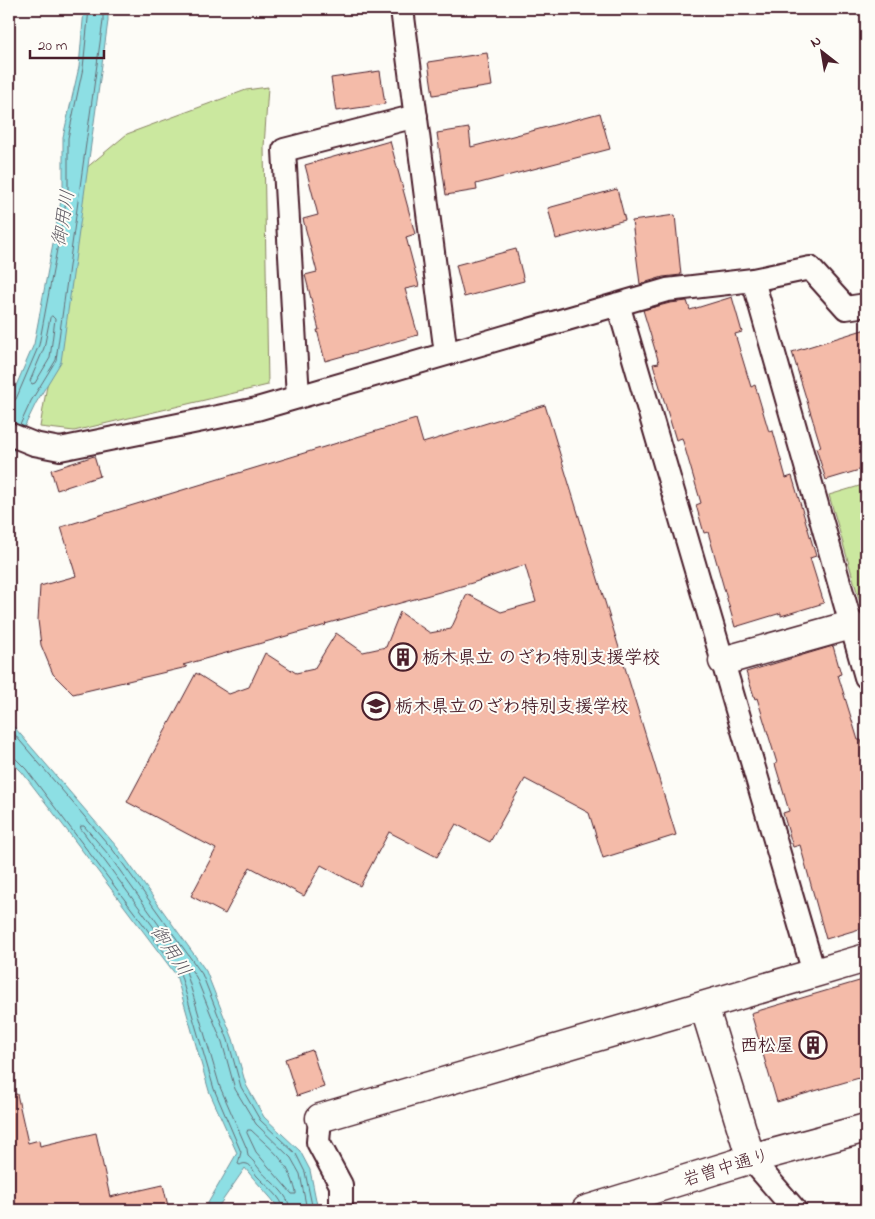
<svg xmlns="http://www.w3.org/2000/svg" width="875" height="1219" viewBox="0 0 875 1219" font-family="'Indie Flower','Klee One',sans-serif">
<rect width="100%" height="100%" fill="#fdfcf7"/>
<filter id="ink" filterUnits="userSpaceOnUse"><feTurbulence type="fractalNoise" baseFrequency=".02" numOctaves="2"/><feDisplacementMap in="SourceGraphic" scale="10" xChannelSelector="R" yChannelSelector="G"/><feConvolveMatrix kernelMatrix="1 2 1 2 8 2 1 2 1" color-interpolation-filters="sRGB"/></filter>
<g filter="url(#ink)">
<!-- green -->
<path fill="#cbe89f" stroke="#8a8465" d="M 268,87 L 264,147 L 268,385 L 74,431 L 40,427 L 75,218 L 85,169 L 127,134 L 246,90 Z
M 866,484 L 866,623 L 829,495 Z"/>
<!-- water -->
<path fill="#8ddfe4" stroke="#72929a" d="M 84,9 L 108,9 L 108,21 L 61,362 L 36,403 L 9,459 L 9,402 L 34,344 L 63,190 L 63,137 L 79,67 Z
M 9,721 L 117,847 L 206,971 L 233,1039 L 246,1085 L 264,1117 L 300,1151 L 310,1170 L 318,1210 L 280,1210 C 270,1195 256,1183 245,1168 L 216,1210 L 204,1210 L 237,1153 L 209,1091 L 176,975 L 69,833 L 22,772 L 9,759 Z"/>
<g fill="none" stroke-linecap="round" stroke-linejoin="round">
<!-- shore -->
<path stroke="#656c75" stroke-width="1" d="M 52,316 L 55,319 L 50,358 L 35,383 L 32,384 L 30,381 L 44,348 L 50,318 Z
M 9,402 L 13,402 L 16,399 L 39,345 L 68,191 L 68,138 L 83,68 L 89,9
M 20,425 L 31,401 L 56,360 L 103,21 L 103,9
M 9,728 L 113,850 L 202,974 L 228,1040 L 241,1087 L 260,1120 L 296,1154 L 305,1172 L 313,1210
M 9,756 L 14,757 L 26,769 L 180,973 L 214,1089 L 241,1152 L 238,1164 L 240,1165 C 242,1164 244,1163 247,1164 C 252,1165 254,1173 257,1176 C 266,1186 282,1196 284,1210
M 81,826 L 84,826 L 108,854 L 179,953 L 179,956 L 175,956 L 81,829 Z
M 248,1130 L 251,1130 C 274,1152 288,1160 296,1192 L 296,1194 L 292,1194 L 256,1152 L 247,1133 Z
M 290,1210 C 289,1193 271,1183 261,1171 C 256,1165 254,1161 248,1156 L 247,1149 L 220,1087 L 186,971 L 187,968 L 190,968 L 196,977 L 222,1042 L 235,1089 L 256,1124 L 291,1158 L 300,1174 L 307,1210"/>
</g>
<!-- building -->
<path fill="#f4bba9" stroke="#4a1f2b" d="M 487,53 L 492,86 L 433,95 L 428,62 Z
M 380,71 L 385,104 L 336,111 L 331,78 Z
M 600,113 L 610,149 L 476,184 L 477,190 L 446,195 L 437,133 L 469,128 L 471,147 Z
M 390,141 L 415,234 L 406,237 L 419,286 L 405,289 L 418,335 L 325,361 L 317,330 L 319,330 L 305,275 L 317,272 L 303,219 L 318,215 L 305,165 Z
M 617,189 L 625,220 L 556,239 L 548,208 Z
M 675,215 L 681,275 L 663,277 L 640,284 L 632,221 Z
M 516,249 L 524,281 L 464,297 L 456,265 Z
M 732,297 L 742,332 L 735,334 L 751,387 L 755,385 L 769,432 L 773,431 L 786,478 L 792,476 L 816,556 L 810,558 L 824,603 L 781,616 L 781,613 L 735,627 L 708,532 L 704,533 L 696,505 L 701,503 L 682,438 L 676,440 L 653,364 L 659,363 L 643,310 L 670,303 L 687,301 L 690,310 Z
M 866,329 L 866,468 L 826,480 L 816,448 L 821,447 L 792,352 Z
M 545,405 L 676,835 L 603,858 L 589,813 L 525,779 L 490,842 L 456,824 L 437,857 L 389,832 L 360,886 L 321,865 L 304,896 L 250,867 L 225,914 L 191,896 L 216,849 L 127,802 L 196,673 L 229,694 L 249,687 L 265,653 L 296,673 L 314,669 L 336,633 L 363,652 L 386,647 L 400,612 L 430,633 L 451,629 L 467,594 L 501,612 L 536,602 L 525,565 L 472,583 L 325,624 L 326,625 L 183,665 L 187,667 L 73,694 L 53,674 L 41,645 L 38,620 L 40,586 L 76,576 L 61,527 L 416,419 L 423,443 Z
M 94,456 L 100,476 L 57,490 L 51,470 Z
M 833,646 L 841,674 L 838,675 L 858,740 L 861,740 L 866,757 L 866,927 L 826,939 L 800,845 L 793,847 L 783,813 L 789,811 L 775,764 L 777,763 L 757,698 L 755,699 L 746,672 Z
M 866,979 L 866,1076 L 777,1102 L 751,1013 Z
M 312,1050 L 324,1087 L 297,1096 L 285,1059 Z
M 17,1094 L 28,1143 L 39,1140 L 40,1146 L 96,1133 L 110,1197 L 163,1185 L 169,1210 L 9,1210 L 9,1095 Z"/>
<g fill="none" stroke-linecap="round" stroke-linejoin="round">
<!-- minor casing -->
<g stroke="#4a1f2b" stroke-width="26">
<path id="minor" d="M 402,9 L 446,354
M 753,280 L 866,677
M 618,304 L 814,973
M 298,397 L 284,150 L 416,116
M 9,434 L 34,444 L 60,449 L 257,409 L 667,290 L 753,280 L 810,268 L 846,308 L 866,305
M 320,1118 L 318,1142 L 341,1185 L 341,1210
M 751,1159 L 795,1210"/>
</g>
<!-- tertiary casing -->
<g stroke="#4a1f2b" stroke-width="31">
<path id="tertiary" d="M 723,661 L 851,625
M 704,1006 L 751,1159
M 320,1118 L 866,958
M 586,1210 L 751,1159 L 866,1128"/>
</g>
<!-- minor -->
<use href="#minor" stroke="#fdfcf7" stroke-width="22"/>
<!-- tertiary -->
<use href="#tertiary" stroke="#fdfcf7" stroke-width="28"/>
</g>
</g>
<!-- icons -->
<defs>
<g id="building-ring" transform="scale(1.4375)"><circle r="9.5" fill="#fdfcf7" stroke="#4a1f2b" stroke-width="1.5"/><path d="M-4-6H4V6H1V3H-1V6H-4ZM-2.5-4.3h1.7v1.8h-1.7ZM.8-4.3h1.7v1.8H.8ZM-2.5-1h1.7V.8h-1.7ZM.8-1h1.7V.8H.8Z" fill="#4a1f2b"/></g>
<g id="school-ring" transform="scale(1.4375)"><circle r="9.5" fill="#fdfcf7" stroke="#4a1f2b" stroke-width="1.5"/><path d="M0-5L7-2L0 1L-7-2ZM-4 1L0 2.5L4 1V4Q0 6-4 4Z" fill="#4a1f2b"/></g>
</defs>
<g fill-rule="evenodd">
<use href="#building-ring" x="403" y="657"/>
<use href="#school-ring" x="376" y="706"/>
<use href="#building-ring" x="813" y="1045"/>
</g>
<g text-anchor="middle" stroke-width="4" stroke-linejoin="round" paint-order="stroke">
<!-- poi labels -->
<g font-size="18" font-weight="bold" fill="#4a1f2b" stroke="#fdfcf7" text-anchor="start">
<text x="422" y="663">栃木県立 のざわ特別支援学校</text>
<text x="395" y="712">栃木県立のざわ特別支援学校</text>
<text x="794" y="1051" text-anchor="end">西松屋</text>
</g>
<!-- street labels -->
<g font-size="18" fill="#4a1f2b" stroke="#fdfcf7">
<text transform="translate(726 1167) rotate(-17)" y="6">岩曽中通り</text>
</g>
<!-- water labels -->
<g font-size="19" font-style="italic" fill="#5e5962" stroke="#fdfcf7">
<text transform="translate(62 218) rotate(-80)" y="7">御用川</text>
<text transform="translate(172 950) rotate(57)" y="7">御用川</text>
</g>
</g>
<!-- margin -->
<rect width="875" height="1219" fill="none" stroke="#fdfcf7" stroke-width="30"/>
<rect x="15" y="15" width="845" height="1189" fill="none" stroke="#4a1f2b" stroke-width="2" filter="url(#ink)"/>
<!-- north arrow -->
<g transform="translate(822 52) rotate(329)" stroke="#fdfcf7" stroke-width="4" paint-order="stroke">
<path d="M0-4L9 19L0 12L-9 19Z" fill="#4a1f2b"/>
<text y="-8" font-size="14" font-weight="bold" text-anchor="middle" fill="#4a1f2b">N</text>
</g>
<!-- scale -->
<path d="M30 50v8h74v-8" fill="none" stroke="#4a1f2b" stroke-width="2.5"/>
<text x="38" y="50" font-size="15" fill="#4a1f2b" stroke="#fdfcf7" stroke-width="4" paint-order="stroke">20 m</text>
</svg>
